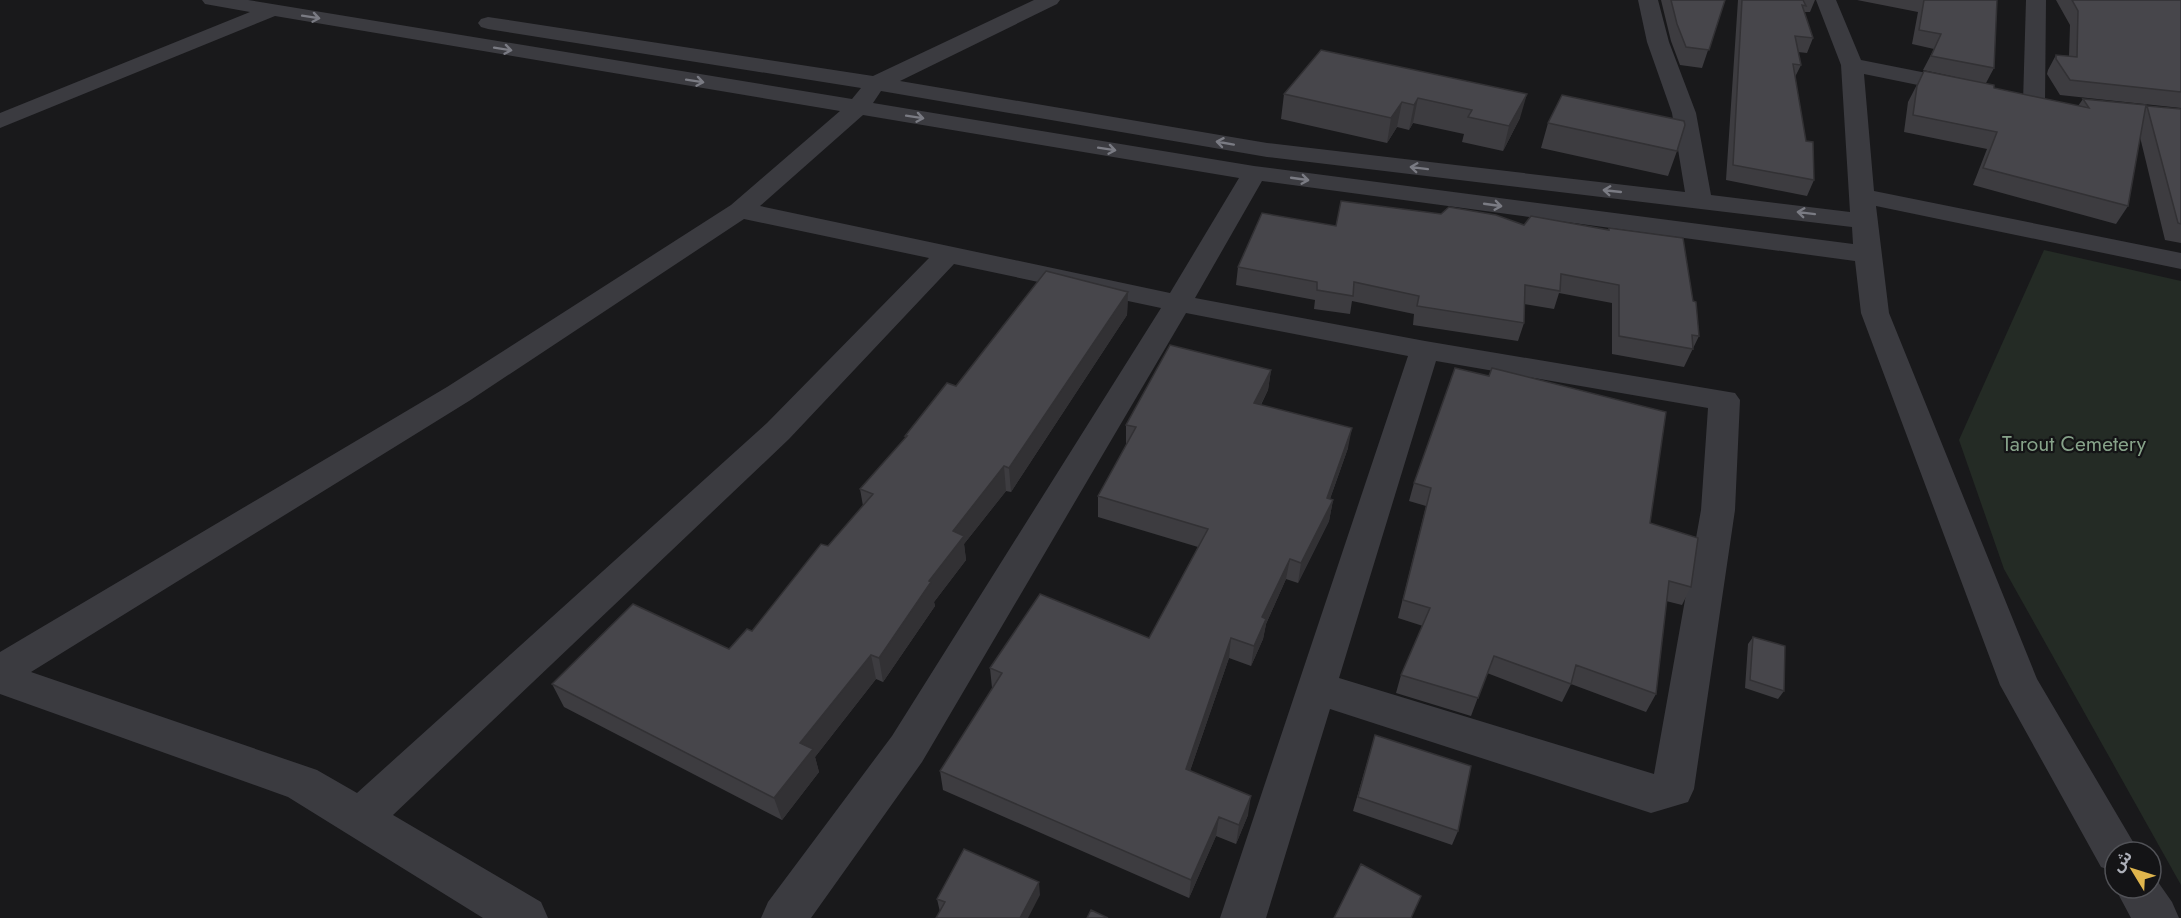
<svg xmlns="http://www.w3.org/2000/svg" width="2181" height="918" viewBox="0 0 2181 918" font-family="Jost,'Noto Sans Arabic',sans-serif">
<rect width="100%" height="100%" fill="#19191b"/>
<!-- green -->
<path fill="#242b25" d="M 2044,250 L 2181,281 L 2181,885 L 2004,569 L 1959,440 Z"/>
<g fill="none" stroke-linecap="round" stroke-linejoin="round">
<!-- minor -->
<path fill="#3b3b40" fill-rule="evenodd" d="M 202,0 L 248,0 L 852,99 L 861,88 L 488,29 L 481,27 L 478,23 L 481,19 L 488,17 L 873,76 L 1034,0 L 1060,0 L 1057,4 L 900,81 L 1267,143 L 1685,192 L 1672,113 L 1647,42 L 1638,0 L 1658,0 L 1669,42 L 1696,113 L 1711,195 L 1850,212 L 1841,65 L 1816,0 L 1836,0 L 1861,60 L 1962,80 L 1970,82 L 1973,87 L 1970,92 L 1962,94 L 1864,74 L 1874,191 L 2181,253 L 2181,269 L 1876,206 L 1889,313 L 2037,679 L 2139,852 L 2115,852 L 2115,872 L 2101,867 L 2000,685 L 1861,313 L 1855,261 L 1262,181 L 1195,298 L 1425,341 L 1735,393 L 1740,400 L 1735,510 L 1694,789 L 1688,802 L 1651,813 L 1330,709 L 1266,918 L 1220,918 L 1408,356 L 1186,313 L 922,762 L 811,918 L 761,918 L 768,902 L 892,736 L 1161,308 L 954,264 L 789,439 L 393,815 L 541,902 L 548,918 L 483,918 L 288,797 L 0,694 L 0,652 L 447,387 L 731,205 L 840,111 L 275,16 L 0,128 L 0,113 L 250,12 L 205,4 ZM 881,91 L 1267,157 L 1852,227 L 1853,244 L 1254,166 L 873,103 ZM 863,115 L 1239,178 L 1170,293 L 760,206 ZM 744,219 L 929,258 L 767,423 L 357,793 L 317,770 L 31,672 L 469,401 ZM 1436,361 L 1708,408 L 1701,510 L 1654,774 L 1339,678 Z
M 2026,0 L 2046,0 L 2045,102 L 2042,107 L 2034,109 L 2026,107 L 2023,102 Z
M 2151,872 L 2172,902 L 2179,918 L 2131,918 L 2115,888 L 2151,888 Z"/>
</g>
<!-- wall -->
<path fill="#3d3c40" d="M 1661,0 L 1725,0 L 1702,68 L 1680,65 L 1671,41 Z
M 1738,0 L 1815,0 L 1810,12 L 1804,12 L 1813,38 L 1807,53 L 1798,52 L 1801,65 L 1795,77 L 1806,141 L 1814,180 L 1807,196 L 1726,180 Z
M 1857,0 L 1997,0 L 1994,68 L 1986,83 L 1994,88 L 2078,106 L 2083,99 L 2146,108 L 2147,106 L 2181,109 L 2181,243 L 2165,240 L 2140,137 L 2128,206 L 2116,224 L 1973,185 L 1987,149 L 1904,132 L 1908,102 L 1924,71 L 1974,81 L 1923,70 L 1934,49 L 1912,44 L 1918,12 Z
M 2056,0 L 2181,0 L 2181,108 L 2060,95 L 2047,74 L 2048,70 L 2056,55 L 2069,56 L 2070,25 Z
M 1321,50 L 1520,118 L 1503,151 L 1462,142 L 1464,134 L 1413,123 L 1409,130 L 1397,127 L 1387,143 L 1281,119 L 1284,94 Z
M 1548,123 L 1677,151 L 1668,176 L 1541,148 Z
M 1524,225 L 1608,230 L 1609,228 L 1699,336 L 1684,367 L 1612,354 L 1612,303 L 1559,293 L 1554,309 L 1524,304 L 1524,323 L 1518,341 L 1413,325 L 1414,314 L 1352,301 L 1350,314 L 1314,309 L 1315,300 L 1236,285 L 1238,267 L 1336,226 Z
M 1128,292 L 1127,315 L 1011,492 L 1006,491 L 964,544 L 966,560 L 934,602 L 935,606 L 883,682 L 876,679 L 815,757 L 819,772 L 782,820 L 564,707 L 552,684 L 729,649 L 752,631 L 863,506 L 860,489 L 905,438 L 905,436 Z
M 1271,370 L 1268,390 L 1261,405 L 1348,448 L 1330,499 L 1333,500 L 1329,521 L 1298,583 L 1286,579 L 1266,624 L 1263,639 L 1251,666 L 1229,658 L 1190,771 L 1248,815 L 1236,844 L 1216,836 L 1189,898 L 943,790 L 940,771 L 993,688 L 992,688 L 990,668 L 1149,638 L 1198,547 L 1098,517 L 1098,496 L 1126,445 L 1126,425 Z
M 1414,483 L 1650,523 L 1691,587 L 1682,605 L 1666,601 L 1656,694 L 1646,712 L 1571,684 L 1562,702 L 1487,673 L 1471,716 L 1396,693 L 1401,675 L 1423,626 L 1398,618 L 1426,506 L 1409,501 Z
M 1753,637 L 1784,691 L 1778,699 L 1745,688 L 1748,644 Z
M 1375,735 L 1458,831 L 1452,845 L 1353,811 Z
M 1040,895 L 940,912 L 937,899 Z"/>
<!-- shaded-wall -->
<path fill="#323134" d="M 1527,94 L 1520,118 L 1503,151 L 1509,126 Z
M 1418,98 L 1413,123 L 1409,130 L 1414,105 Z
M 1402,102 L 1397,127 L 1387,143 L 1391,118 Z
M 1128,292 L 1127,315 L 1011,492 L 1009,468 Z
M 1271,370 L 1268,390 L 1251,423 L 1254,403 Z
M 1352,428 L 1348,448 L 1323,518 L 1327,498 Z
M 1004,466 L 1006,491 L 964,544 L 966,560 L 934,602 L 935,606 L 883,682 L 879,658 L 929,581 L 953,531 Z
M 1333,500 L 1329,521 L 1298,583 L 1301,563 Z
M 1290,559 L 1286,579 L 1266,624 L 1263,639 L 1251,666 L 1254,646 L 1262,617 Z
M 1231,638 L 1229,658 L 1184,788 L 1186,769 Z
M 871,655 L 876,679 L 815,757 L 819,772 L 782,820 L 774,798 L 800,743 Z
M 1251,796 L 1248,815 L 1236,844 L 1239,825 Z
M 1219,817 L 1216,836 L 1189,898 L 1191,880 Z
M 1039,882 L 1040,895 L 1028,918 L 1020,918 Z"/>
<!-- building -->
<path fill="#47464b" stroke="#323134" stroke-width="1.5" d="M 1671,0 L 1725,0 L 1709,50 L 1686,47 L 1677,24 Z
M 1742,0 L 1803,0 L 1806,6 L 1802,5 L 1813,38 L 1795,36 L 1801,65 L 1793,64 L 1806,141 L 1813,142 L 1814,180 L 1733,165 Z
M 1924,0 L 1997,0 L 1994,68 L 1931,56 L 1941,34 L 1919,30 Z
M 2072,0 L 2181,0 L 2181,92 L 2070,80 L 2056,59 L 2056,55 L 2077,57 L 2078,11 Z
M 1321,50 L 1527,94 L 1509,126 L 1468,117 L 1472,110 L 1418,98 L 1414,105 L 1402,102 L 1391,118 L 1284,94 Z
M 1924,71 L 1994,85 L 1994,88 L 2089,108 L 2083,99 L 2146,105 L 2128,206 L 1983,168 L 1997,132 L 1913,115 L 1917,86 Z
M 1562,95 L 1684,121 L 1685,125 L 1677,151 L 1548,123 Z
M 2147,106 L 2181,109 L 2181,224 L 2178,223 Z
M 1341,201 L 1441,214 L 1449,207 L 1496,215 L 1524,225 L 1531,216 L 1609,230 L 1609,228 L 1683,238 L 1693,301 L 1696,302 L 1699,336 L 1692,335 L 1693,349 L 1619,336 L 1619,285 L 1561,274 L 1560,291 L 1525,285 L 1524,323 L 1417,306 L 1419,296 L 1354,282 L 1353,296 L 1317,290 L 1317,282 L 1238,267 L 1262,213 L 1336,226 Z
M 1046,271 L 1128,292 L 1009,468 L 1004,466 L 953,531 L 964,536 L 929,581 L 931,582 L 879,658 L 871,655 L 800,743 L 813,749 L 774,798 L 552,684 L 633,604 L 729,649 L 747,629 L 752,631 L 821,544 L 828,546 L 873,494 L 860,489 L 907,436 L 905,436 L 947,383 L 956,386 Z
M 1170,345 L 1271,370 L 1254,403 L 1352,428 L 1327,498 L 1333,500 L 1301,563 L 1290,559 L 1262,617 L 1266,619 L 1254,646 L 1231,638 L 1186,769 L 1251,796 L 1239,825 L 1219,817 L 1191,880 L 940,771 L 1002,673 L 990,668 L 1040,594 L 1149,638 L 1208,529 L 1098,496 L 1136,427 L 1126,425 Z
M 1455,368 L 1489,376 L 1492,368 L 1666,412 L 1650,523 L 1698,538 L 1691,587 L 1669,581 L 1656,694 L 1576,665 L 1571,684 L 1494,656 L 1478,698 L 1401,675 L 1430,608 L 1403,600 L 1431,488 L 1414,483 Z
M 1753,637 L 1785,646 L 1784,691 L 1750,680 Z
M 1375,735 L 1471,766 L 1458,831 L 1358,797 Z
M 964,849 L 1039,882 L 1020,918 L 936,918 L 945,902 L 937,899 Z
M 1361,864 L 1421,896 L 1411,918 L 1334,918 Z
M 1091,910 L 1108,918 L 1087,918 Z"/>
<!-- one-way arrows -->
<defs><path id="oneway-shaft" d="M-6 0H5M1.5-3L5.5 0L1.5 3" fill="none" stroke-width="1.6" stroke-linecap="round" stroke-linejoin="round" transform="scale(1.5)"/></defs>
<g stroke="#7a7b83">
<use href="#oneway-shaft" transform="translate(311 17) rotate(9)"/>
<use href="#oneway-shaft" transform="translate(503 49) rotate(9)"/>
<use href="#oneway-shaft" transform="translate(695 81) rotate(9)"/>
<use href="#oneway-shaft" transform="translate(915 117) rotate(9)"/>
<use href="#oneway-shaft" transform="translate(1225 143) rotate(-170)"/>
<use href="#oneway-shaft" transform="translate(1107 149) rotate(9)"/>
<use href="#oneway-shaft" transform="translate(1419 168) rotate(-173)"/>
<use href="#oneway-shaft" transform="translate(1300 179) rotate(8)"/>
<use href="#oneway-shaft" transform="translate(1612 191) rotate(-174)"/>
<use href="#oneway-shaft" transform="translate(1493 205) rotate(8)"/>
<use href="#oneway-shaft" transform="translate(1806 213) rotate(-173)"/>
</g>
<g text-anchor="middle" stroke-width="4.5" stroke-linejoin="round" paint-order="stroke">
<!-- park labels -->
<g font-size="21" fill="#86a289" stroke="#141416">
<text x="2074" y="451">Tarout Cemetery</text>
</g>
</g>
<!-- north arrow -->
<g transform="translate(2133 870) rotate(308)"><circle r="28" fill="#141416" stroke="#515257" stroke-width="1.5"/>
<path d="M0-4.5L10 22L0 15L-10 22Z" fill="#dfb54d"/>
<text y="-9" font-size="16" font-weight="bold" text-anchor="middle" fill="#adb0b9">ش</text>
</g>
</svg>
